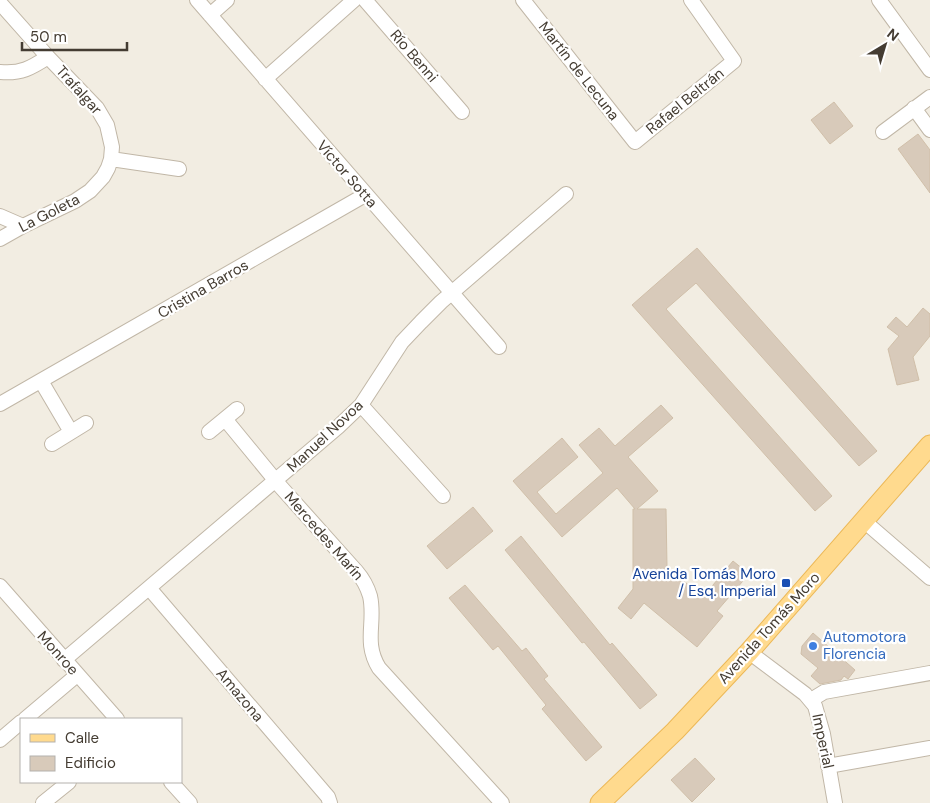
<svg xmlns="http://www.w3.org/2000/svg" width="930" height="803" viewBox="0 0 930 803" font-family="'DM Sans',sans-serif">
<rect width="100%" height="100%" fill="#f2ede2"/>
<!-- building -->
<path fill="#d8caba" stroke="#d0bfa9" d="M 834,102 L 853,126 L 830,144 L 811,120 Z
M 918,134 L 930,150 L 930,193 L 898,149 Z
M 697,248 L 877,451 L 859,466 L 696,283 L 666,309 L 832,496 L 815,511 L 632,305 Z
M 923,308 L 930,314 L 930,336 L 913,357 L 919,380 L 897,385 L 888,349 L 899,336 L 887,327 L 896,317 L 907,327 Z
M 661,405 L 673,418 L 628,457 L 658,491 L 637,509 L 666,509 L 667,567 L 703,597 L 733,561 L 749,574 L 717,611 L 723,616 L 697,647 L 644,603 L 631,619 L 618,608 L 633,589 L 633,509 L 635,509 L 617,488 L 562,537 L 513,481 L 562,438 L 578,457 L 537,492 L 556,514 L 603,473 L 579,445 L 599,428 L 615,446 Z
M 473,507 L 493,531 L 447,569 L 427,546 Z
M 521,536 L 610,645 L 612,643 L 657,695 L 640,709 L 584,642 L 582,643 L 505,550 Z
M 465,585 L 522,651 L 526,648 L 548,676 L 544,679 L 602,747 L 586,761 L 542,709 L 546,705 L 498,646 L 493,650 L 449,598 Z
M 813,633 L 855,670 L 848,679 L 844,676 L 841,680 L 820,684 L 811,676 L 818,668 L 801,654 L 802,646 Z
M 695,758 L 715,779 L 692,802 L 671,780 Z"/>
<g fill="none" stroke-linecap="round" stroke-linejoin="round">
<!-- minor casing -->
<g stroke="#c1b7a7" stroke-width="16">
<path id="minor" d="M 197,0 L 499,347
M 365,0 L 462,112
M 523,0 L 635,142 L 734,61 L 691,0
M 879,0 L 930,70
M 0,3 L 48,57 L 97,108 L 107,125 L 112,147 L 111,159 L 108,168 L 103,177 L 90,191 L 75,201 L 23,226 L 0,239
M 210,15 L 227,0
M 0,72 C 21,74 31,68 48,57
M 265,79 L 354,0
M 914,108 L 930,130
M 883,132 L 930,97
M 111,159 L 179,169
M 0,216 L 23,226
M 41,381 L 71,432
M 0,404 L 365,195
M 361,405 L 443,496
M 225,419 L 280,486 L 357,572 C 363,579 367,586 370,596 C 376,622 363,642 379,668 L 502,803
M 209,432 L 237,409
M 52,444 L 86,423
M 864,521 L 930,578
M 0,586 L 117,719
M 149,588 L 328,797 L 330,803
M 749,652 L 805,694 L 815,706 L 823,734 L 835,803
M 64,660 L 338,427 L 361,405 L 402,342 L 421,322 L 441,302 L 566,194
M 811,700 L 824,692 L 930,673
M 25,719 L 77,675
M 0,740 L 21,722
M 828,766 L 930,748
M 171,782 L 190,803
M 43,803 L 69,782"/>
</g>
<!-- major casing -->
<g stroke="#ecb857" stroke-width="21">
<path id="major" d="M 600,803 L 675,731 L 749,652 L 930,445"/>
</g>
<!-- minor -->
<use href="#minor" stroke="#fff" stroke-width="14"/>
<!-- major -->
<use href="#major" stroke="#ffda8e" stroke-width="19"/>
</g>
<!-- markers -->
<rect fill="#1a4fb4" stroke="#fff" stroke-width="2" x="781" y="578" width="10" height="10" rx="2.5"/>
<circle fill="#3f7fe0" stroke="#fff" stroke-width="2" cx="813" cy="646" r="5"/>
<g text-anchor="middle" stroke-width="4.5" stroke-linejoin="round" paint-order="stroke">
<!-- street labels -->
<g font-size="15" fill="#443c32" stroke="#fff">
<text transform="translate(414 56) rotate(49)" y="5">Río Benni</text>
<text transform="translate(579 71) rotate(52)" y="5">Martín de Lecuna</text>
<text transform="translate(79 90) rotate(48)" y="5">Trafalgar</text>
<text transform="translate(685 101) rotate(-39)" y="5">Rafael Beltrán</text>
<text transform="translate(347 174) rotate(49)" y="5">Víctor Sotta</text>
<text transform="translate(49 213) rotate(-27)" y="5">La Goleta</text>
<text transform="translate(203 289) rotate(-30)" y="5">Cristina Barros</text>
<text transform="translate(325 436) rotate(-43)" y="5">Manuel Novoa</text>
<text transform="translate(324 536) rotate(49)" y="5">Mercedes Marín</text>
<text transform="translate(769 628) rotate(-48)" y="5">Avenida Tomás Moro</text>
<text transform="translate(58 653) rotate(48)" y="5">Monroe</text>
<text transform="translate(240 695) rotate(50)" y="5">Amazona</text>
<text transform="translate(823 741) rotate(78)" y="5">Imperial</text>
</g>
<!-- transit labels -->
<g font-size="15" fill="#164399" stroke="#fff" text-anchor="end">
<text x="776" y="579">Avenida Tomás Moro<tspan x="776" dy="17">/ Esq. Imperial</tspan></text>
</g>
<!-- shop labels -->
<g font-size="15" fill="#366cbe" stroke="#fff" text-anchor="start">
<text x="823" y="642">Automotora<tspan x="823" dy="17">Florencia</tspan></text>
</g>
</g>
<!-- legend -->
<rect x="20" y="718" width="162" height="65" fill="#ffffff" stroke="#b4b1ad"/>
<rect x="30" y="734" width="25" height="8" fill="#ffda8e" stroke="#b4b1ad"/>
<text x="65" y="743" font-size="15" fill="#443c32">Calle</text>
<rect x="30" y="756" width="25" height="15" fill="#d8caba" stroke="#b4b1ad"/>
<text x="65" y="768" font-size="15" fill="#443c32">Edificio</text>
<!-- north arrow -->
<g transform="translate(885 45) rotate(38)" stroke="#ffffff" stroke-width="4" paint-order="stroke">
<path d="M0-4L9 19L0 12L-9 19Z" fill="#443c32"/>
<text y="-8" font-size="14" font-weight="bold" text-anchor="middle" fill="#443c32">N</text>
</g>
<!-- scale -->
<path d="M22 42v8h105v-8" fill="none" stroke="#443c32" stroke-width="2.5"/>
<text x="30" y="42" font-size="15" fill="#443c32" stroke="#ffffff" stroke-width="4" paint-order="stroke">50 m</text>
</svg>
